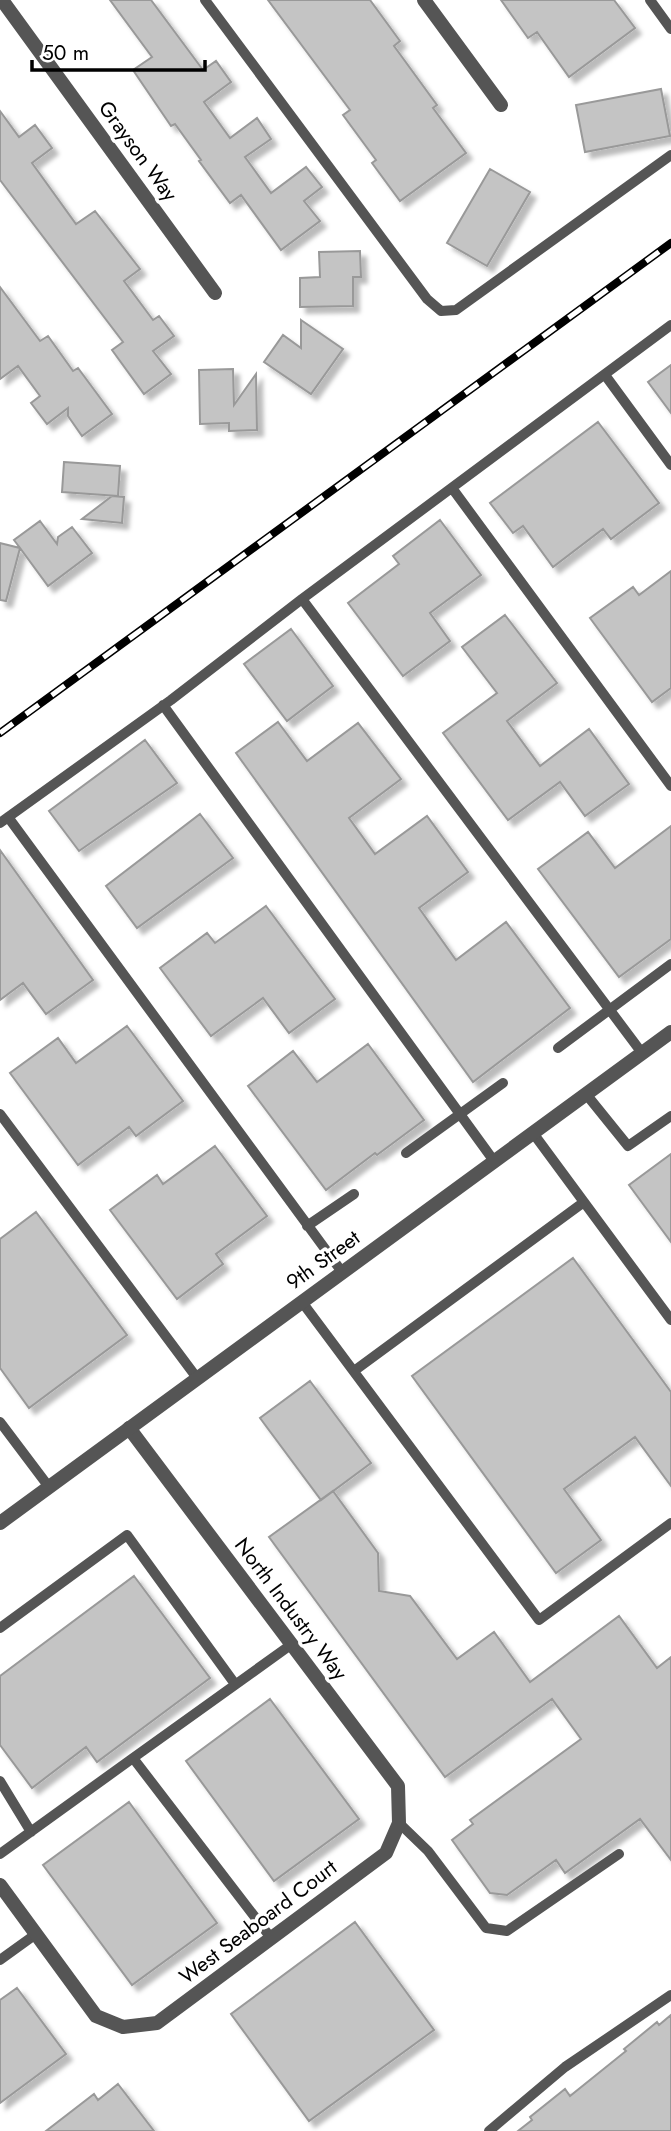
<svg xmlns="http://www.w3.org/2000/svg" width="671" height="2131" viewBox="0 0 671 2131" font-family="Jost,sans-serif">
<defs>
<filter id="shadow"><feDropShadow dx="6" dy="6" stdDeviation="2" flood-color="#0004"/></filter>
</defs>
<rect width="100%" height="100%" fill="#fff"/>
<!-- building -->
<path fill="#c4c4c4" stroke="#999" stroke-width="2" filter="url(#shadow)" d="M 110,0 L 151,0 L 203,70 L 216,61 L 231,82 L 204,102 L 230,138 L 257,118 L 271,139 L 245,157 L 271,193 L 306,167 L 322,187 L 304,201 L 320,221 L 281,250 L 241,195 L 230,203 L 199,161 L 201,160 L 175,124 L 171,126 L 133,70 L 152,57 Z
M 268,0 L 370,0 L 400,41 L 394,46 L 437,105 L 433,108 L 466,153 L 400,201 L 372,163 L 376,160 L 343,115 L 350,110 Z
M 501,0 L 614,0 L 635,28 L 569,77 L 537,32 L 528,38 Z
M 661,89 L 670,136 L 585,152 L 576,105 Z
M 0,111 L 19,137 L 35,125 L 52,148 L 32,163 L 76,224 L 95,211 L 140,269 L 124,281 L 153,320 L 159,316 L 174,336 L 153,351 L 171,374 L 144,394 L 112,350 L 123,342 L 0,180 Z
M 490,169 L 530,192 L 487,266 L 447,243 Z
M 360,251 L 361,277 L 353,277 L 353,306 L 300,307 L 300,278 L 320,277 L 319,252 Z
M 0,287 L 40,341 L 48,336 L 73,371 L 78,368 L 112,414 L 82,436 L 68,416 L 68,408 L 47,424 L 31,403 L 40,396 L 18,366 L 0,379 Z
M 301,320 L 343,349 L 311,394 L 264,362 L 283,335 L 301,348 Z
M 671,365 L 671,413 L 648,382 Z
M 233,369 L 234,405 L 256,374 L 257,430 L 229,431 L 229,423 L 200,424 L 199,370 Z
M 598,422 L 659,503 L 611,539 L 603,529 L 553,567 L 523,526 L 513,533 L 490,503 Z
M 64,462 L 120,466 L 118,496 L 62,492 Z
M 112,496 L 124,497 L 122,523 L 82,519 Z
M 440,520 L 481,575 L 430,613 L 450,641 L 403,676 L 348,603 L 399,564 L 393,556 Z
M 40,521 L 57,544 L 58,537 L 72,527 L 92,553 L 48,586 L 20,548 L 6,601 L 0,600 L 0,543 L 20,548 L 14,540 Z
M 671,571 L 671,688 L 652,702 L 590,618 L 633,587 L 639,595 Z
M 505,615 L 557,683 L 507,721 L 540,766 L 589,729 L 629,784 L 585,816 L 560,782 L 508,820 L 443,733 L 497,693 L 462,647 Z
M 291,629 L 333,686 L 287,721 L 244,664 Z
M 278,722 L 307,761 L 358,723 L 401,779 L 349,818 L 375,854 L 427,816 L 468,872 L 419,908 L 456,960 L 506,922 L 570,1008 L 473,1082 L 236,753 Z
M 145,740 L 177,783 L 79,851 L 49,811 Z
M 200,814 L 233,858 L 137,928 L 106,886 Z
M 671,826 L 671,939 L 619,977 L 538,869 L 588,832 L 615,868 Z
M 0,850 L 93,980 L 46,1014 L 23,983 L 0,1000 Z
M 266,906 L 335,999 L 289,1033 L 263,998 L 211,1036 L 160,968 L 207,933 L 215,943 Z
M 127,1026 L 183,1101 L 136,1136 L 129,1127 L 78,1165 L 10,1073 L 58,1038 L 76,1063 Z
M 368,1044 L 424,1120 L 377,1155 L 375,1153 L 326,1190 L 248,1086 L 293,1051 L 317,1082 Z
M 215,1146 L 267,1216 L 216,1254 L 223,1264 L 177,1299 L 110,1210 L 157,1175 L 163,1184 Z
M 671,1154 L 671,1242 L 629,1185 Z
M 36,1212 L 127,1335 L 29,1408 L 0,1368 L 0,1239 Z
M 573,1258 L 671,1392 L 671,1486 L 635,1437 L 564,1489 L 601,1540 L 556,1573 L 412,1376 Z
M 310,1381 L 371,1463 L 321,1500 L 260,1418 Z
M 333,1491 L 378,1553 L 379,1591 L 410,1596 L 457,1659 L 494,1632 L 530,1682 L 619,1616 L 657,1668 L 671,1657 L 671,1860 L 640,1819 L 565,1873 L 556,1860 L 507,1895 L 490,1893 L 452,1840 L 473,1824 L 470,1820 L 581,1739 L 552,1699 L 445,1777 L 269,1537 Z
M 134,1576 L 210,1678 L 97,1762 L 86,1747 L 32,1788 L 0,1745 L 0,1676 Z
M 270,1699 L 359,1819 L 274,1881 L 186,1761 Z
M 129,1802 L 217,1923 L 132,1985 L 43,1865 Z
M 355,1922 L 434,2030 L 309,2121 L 231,2014 Z
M 17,1988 L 66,2054 L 0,2103 L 0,2000 Z
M 671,2015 L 671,2131 L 518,2131 L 532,2120 L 530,2117 L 565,2089 L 570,2096 L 626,2051 L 624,2049 L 657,2022 L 659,2025 Z
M 118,2084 L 154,2131 L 46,2131 L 94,2094 L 98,2100 Z"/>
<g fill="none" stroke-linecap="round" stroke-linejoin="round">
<!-- service -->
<path stroke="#555" stroke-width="10" d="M 205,0 L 427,299 L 441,311 L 456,310 L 671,155
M 650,0 L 671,29
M 605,375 L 671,465
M 452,488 L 671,786
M 163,705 L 494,1161
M 8,817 L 342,1272
M 0,823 L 171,700 L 302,599
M 558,1048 L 671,964
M 642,1053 L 302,599 L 671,325
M 586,1094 L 628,1146 L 671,1116
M 0,1114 L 197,1378
M 533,1133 L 671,1320
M 406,1153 L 503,1083
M 307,1226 L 354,1194
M 302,1302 L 539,1620 L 671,1523
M 354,1371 L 584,1202
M 0,1422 L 49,1487
M 0,1628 L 127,1535 L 235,1684
M 0,1781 L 31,1832
M 399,1823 L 428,1851 L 486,1928 L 507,1931 L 619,1854
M 0,1854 L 133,1758
M 271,1938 L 133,1758 L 292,1644
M 0,1960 L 36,1934
M 489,2131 L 565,2067 L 671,1995"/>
<!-- minor -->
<path stroke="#555" stroke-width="14" d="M 2,0 L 215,293
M 424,0 L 501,105
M 0,1885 L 96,2016 L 123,2027 L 157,2023 L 386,1853 L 399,1823 L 398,1786 L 129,1428"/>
<!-- tertiary -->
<path stroke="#555" stroke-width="14" d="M 0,1523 L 671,1032"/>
<!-- rail casing -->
<g stroke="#000" stroke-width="8">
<path id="rail" d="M 0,733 L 671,243"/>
</g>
<!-- rail -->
<use href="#rail" stroke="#fff" stroke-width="5" stroke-dasharray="16" stroke-linecap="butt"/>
</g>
<g text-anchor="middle" stroke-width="7" stroke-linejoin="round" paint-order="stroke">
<!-- street labels -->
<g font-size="21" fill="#000" stroke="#fff">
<text transform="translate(138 151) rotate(54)" y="7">Grayson Way</text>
<text transform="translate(323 1260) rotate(-36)" y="7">9th Street</text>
<text transform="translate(291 1609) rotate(53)" y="7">North Industry Way</text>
<text transform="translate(258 1922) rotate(-37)" y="7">West Seaboard Court</text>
</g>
</g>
<!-- scale -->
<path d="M32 60v10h173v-10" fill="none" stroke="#000000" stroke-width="3.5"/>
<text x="42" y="60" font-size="21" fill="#000000" stroke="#ffffff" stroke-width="5" paint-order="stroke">50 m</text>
</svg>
